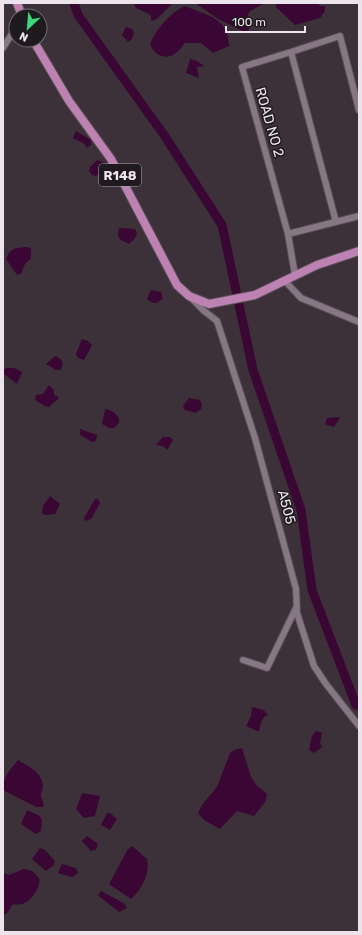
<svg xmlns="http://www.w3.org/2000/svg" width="362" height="935" viewBox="0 0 362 935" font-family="Rubik,sans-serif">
<rect width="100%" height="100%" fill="#3c3039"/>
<!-- water -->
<path fill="#3a0634" d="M 134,3 L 173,3 L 157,19 L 151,21 L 151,15 L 136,8 Z
M 195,3 L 265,3 L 250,11 L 247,16 L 250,26 L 247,33 L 218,19 Z
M 276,3 L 318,3 L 320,6 L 325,6 L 325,11 L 320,18 L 295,25 L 276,7 Z
M 185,6 C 208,16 228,17 229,46 L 213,53 L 201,43 L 185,43 C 182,47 177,53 173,55 C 163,60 153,53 150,44 C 156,29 170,13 185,6 Z
M 126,27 L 132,29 L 134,33 L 132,39 L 128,42 L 122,35 Z
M 190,59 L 197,61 L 204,66 L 197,67 L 199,78 L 186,73 Z
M 76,131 L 91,140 L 91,145 L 86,148 L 85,144 L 73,138 Z
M 97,160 L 106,163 L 107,169 L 96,176 L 92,175 L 89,171 L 90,167 Z
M 119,228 L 135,229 C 140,236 133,240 129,244 L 121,240 L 118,236 Z
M 26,247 L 31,248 L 31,258 L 25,264 L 21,274 L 17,275 L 6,259 C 10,248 15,248 26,247 Z
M 151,290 L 161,292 L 163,298 L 157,303 L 153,303 L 147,299 Z
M 82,339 L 88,341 L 92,345 L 84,360 L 78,358 L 76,354 Z
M 55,356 L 58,357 L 63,362 L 61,370 L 56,370 L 46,364 Z
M 6,368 L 14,368 L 22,372 L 17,384 L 4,374 L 3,370 Z
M 49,385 L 54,390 L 54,395 L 59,397 L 58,399 L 49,407 L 45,406 L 35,400 L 36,395 L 43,394 Z
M 189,398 L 200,400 L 202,405 L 201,409 L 196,413 L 185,410 L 183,406 Z
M 107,409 L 114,412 L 119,418 L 119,423 L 114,428 L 109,428 L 102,424 L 105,410 Z
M 336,417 L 340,418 L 334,427 L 325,424 L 327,418 Z
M 80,429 L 97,435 L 96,441 L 92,442 L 80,435 Z
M 163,437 L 170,437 L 173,440 L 167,450 L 163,446 L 156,445 Z
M 50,496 L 60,504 L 55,514 L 45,515 L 42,513 L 43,506 Z
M 95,499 L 98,499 L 100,503 L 91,519 L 85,521 L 84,518 Z
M 252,707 L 264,710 L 268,716 L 265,716 L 261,722 L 259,731 L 257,731 L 246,726 L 251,716 Z
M 316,731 L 322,733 L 320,743 L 322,747 L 314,753 L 309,750 L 312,736 Z
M 242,748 L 251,777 L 256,785 L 267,794 L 265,802 L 254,816 L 237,811 L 220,829 L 204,820 L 198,813 L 202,805 L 217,787 L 230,753 L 234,750 Z
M 18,760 C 28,766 42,772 43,786 C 43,789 41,792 41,795 C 41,800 45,801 43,807 L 36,807 L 3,790 C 3,776 10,770 18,760 Z
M 82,793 L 100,796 L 95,816 L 84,818 L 76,809 Z
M 27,810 L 38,815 L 42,819 L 41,831 L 36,834 L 21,824 Z
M 107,813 L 110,813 L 117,819 L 110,830 L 101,825 Z
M 87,836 L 98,844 L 96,850 L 91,851 L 82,841 Z
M 132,846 L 147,859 C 150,873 142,889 131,899 L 109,884 L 128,849 Z
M 40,848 L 45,850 L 55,861 L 53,866 L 46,871 L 32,859 Z
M 62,864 L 76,868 L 78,873 L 72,877 L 58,873 Z
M 24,869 L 32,871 L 39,878 C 42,886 31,902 22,904 C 19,905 15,904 12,905 L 8,912 L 3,916 L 3,873 L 9,875 Z
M 101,891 L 125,904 L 127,908 L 119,912 L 100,897 L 98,895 Z"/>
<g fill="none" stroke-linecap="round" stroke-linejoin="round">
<!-- river -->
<path stroke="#3a0634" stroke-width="9" d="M 74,3 L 78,15 L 164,135 L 222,225 L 253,370 L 301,510 L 312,590 L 356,705 L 359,706"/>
<!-- minor casing -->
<g stroke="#574d55" stroke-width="8">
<path id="minor" d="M 3,48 L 16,27
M 291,52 L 242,67 L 288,234 L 295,275
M 336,222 L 291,52 L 340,36 L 359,110
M 288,234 L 359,216
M 284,280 L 301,298 L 359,322
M 190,297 L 203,310 L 217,321 L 255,438 L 296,589 L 297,613 L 314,666 L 326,684 L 359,726
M 243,660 L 267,668 L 296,608"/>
</g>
<!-- major casing -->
<g stroke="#574d55" stroke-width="10">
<path id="major" d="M 17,3 L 22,16
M 33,40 L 69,101 L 111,159 L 177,285 L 189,296 L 209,304 L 255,295 L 317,265 L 359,251"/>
</g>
<!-- minor -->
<use href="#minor" stroke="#867783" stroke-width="6"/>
<!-- major -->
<use href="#major" stroke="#bd82b2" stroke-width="8"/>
</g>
<g text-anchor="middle" stroke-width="3" stroke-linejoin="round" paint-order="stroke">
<!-- shield labels -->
<rect fill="#1f1a1e" stroke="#aea7ad" stroke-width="1" x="99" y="164" width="42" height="22" rx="3"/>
<g font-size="13" font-weight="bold" fill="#ece4ea">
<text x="120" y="180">R148</text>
</g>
<!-- street labels -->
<g font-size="14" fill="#ece4ea" stroke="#1f1a1e">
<text transform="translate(270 122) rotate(74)" y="5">ROAD NO 2</text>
<text transform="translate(287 507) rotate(75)" y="5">A505</text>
</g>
</g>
<!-- border -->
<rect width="362" height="935" fill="none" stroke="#ece4ea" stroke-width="8"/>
<!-- north arrow -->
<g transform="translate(28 28) rotate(206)"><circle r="19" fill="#1f1a1e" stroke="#716b70"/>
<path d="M0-3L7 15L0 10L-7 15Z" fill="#3cd77e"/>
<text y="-6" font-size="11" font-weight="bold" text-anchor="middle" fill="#ece4ea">N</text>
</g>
<!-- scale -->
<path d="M226 26v6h79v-6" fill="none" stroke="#ece4ea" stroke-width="2"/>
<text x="232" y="26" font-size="12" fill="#ece4ea" stroke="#1f1a1e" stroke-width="3" paint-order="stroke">100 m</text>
</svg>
